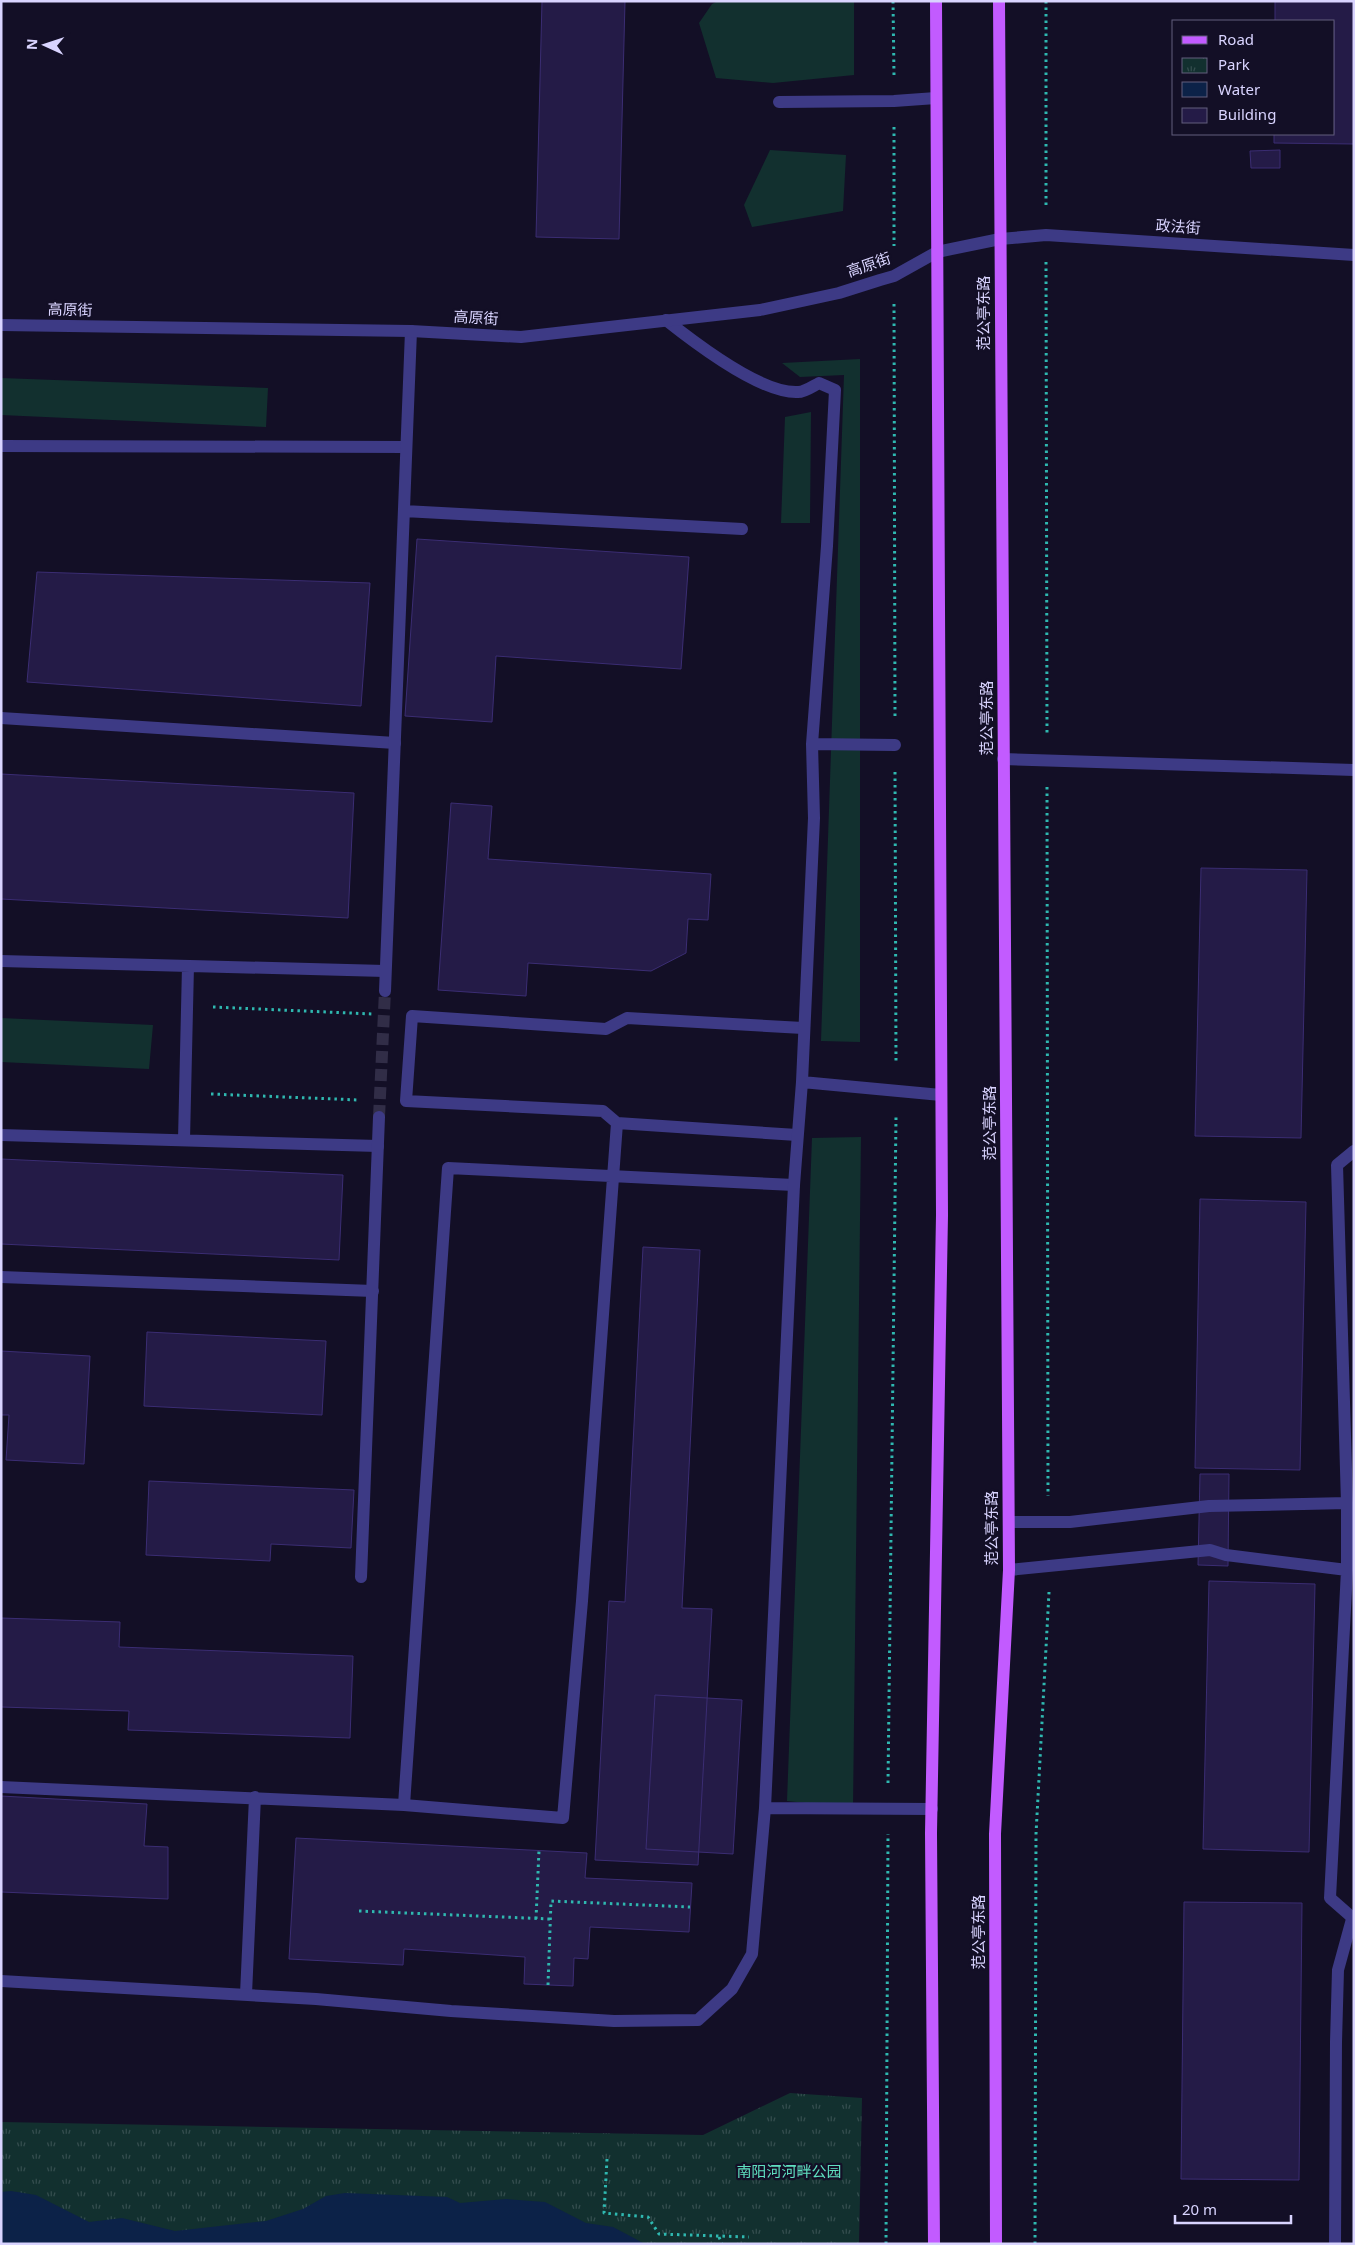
<svg xmlns="http://www.w3.org/2000/svg" width="1355" height="2245" viewBox="0 0 1355 2245" font-family="'Noto Sans','Noto Sans SC',sans-serif">
<defs>
<pattern id="park-tufts" width="24" height="20" patternUnits="userSpaceOnUse" patternTransform="scale(1.25)"><rect width="24" height="20" fill="#12302f"/><path d="M3 7l-1-3M5 7V3M7 7l1-3M15 17l-1-3M17 17v-4M19 17l1-3" fill="none" stroke="#344d4e"/></pattern>
</defs>
<rect width="100%" height="100%" fill="#130f26"/>
<!-- green -->
<path fill="#12302f" d="M 718,1 L 854,1 L 854,75 L 773,83 L 716,78 L 699,23 L 712,4 Z
M 770,150 L 846,155 L 843,211 L 752,227 L 744,205 Z
M 860,359 L 860,1042 L 821,1041 L 844,375 L 800,377 L 782,363 Z
M 1,378 L 268,388 L 266,427 L 1,415 Z
M 811,412 L 810,523 L 781,523 L 785,417 Z
M 1,1018 L 153,1025 L 149,1069 L 1,1062 Z
M 861,1137 L 853,1808 L 787,1801 L 812,1138 Z"/>
<!-- park -->
<path fill="url(#park-tufts)" d="M 790,2093 L 862,2098 L 859,2244 L 1,2244 L 1,2122 L 703,2135 Z"/>
<!-- water -->
<path fill="#0c2248" d="M 11,2191 L 36,2195 L 89,2222 L 122,2218 L 175,2231 L 266,2221 L 303,2209 L 326,2196 L 345,2193 L 447,2197 L 460,2203 L 506,2199 L 545,2202 L 586,2223 L 613,2227 L 645,2244 L 1,2244 L 1,2192 Z"/>
<!-- building -->
<path fill="#241b47" stroke="#3b2d73" d="M 542,1 L 625,1 L 619,239 L 536,237 Z
M 1275,1 L 1354,1 L 1354,144 L 1274,143 L 1274,134 L 1334,134 L 1334,21 L 1275,21 Z
M 1280,150 L 1280,168 L 1251,168 L 1250,151 Z
M 417,539 L 689,557 L 681,669 L 496,656 L 492,722 L 405,716 Z
M 37,572 L 370,583 L 361,706 L 27,682 Z
M 1,774 L 354,793 L 348,918 L 1,899 Z
M 451,803 L 492,806 L 488,859 L 711,874 L 708,920 L 688,919 L 686,953 L 651,971 L 528,963 L 526,996 L 438,990 Z
M 1201,868 L 1307,870 L 1301,1138 L 1195,1136 Z
M 1,1159 L 343,1175 L 339,1260 L 1,1244 Z
M 1200,1199 L 1306,1202 L 1300,1470 L 1195,1468 Z
M 643,1247 L 700,1250 L 682,1608 L 712,1609 L 698,1865 L 595,1860 L 609,1601 L 625,1602 Z
M 147,1332 L 326,1341 L 322,1415 L 144,1406 Z
M 1,1351 L 90,1356 L 84,1464 L 6,1460 L 9,1415 L 1,1415 Z
M 1200,1474 L 1229,1474 L 1228,1566 L 1198,1565 Z
M 149,1481 L 354,1490 L 351,1548 L 271,1544 L 270,1561 L 146,1555 Z
M 1209,1581 L 1315,1584 L 1309,1852 L 1203,1849 Z
M 1,1618 L 120,1622 L 119,1647 L 353,1656 L 350,1738 L 128,1730 L 129,1711 L 1,1707 Z
M 655,1695 L 742,1700 L 733,1854 L 646,1849 Z
M 1,1796 L 147,1804 L 144,1846 L 168,1847 L 168,1899 L 1,1892 Z
M 296,1838 L 587,1853 L 585,1878 L 692,1883 L 689,1932 L 590,1927 L 588,1959 L 574,1958 L 573,1986 L 524,1984 L 525,1957 L 404,1949 L 403,1965 L 289,1959 Z
M 1184,1902 L 1302,1903 L 1299,2180 L 1181,2179 Z"/>
<g fill="none" stroke-linecap="round" stroke-linejoin="round">
<!-- minor-tunnel -->
<path stroke="#312d47" stroke-width="12" stroke-dasharray="12 6" stroke-linecap="butt" d="M 379,1117 L 385,991"/>
<!-- path -->
<path stroke="#2fb8b0" stroke-width="3" stroke-dasharray="2.5 4" stroke-linecap="butt" d="M 893,1 L 894,76
M 1046,1 L 1046,208
M 894,127 L 894,246
M 1046,262 L 1047,733
M 894,304 L 895,718
M 895,772 L 896,1063
M 1047,787 L 1048,1496
M 213,1007 L 372,1014
M 211,1094 L 359,1100
M 888,1783 L 896,1117
M 359,1911 L 550,1919
M 536,1919 L 539,1850
M 548,1985 L 551,1901 L 690,1907
M 607,2159 L 604,2213 L 648,2217 L 659,2234 L 749,2237
M 719,2237 L 722,2244
M 886,2244 L 888,1834
M 1035,2244 L 1036,1834 L 1049,1592"/>
<!-- service -->
<path stroke="#3d3a85" stroke-width="12" d="M 1,446 L 406,447
M 1,718 L 395,743
M 1003,759 L 1354,770
M 1,961 L 385,971
M 1,1135 L 378,1146
M 797,1135 L 617,1123 L 603,1111 L 406,1101 L 412,1016 L 606,1029 L 627,1018 L 803,1028
M 184,1140 L 188,966
M 1,1277 L 373,1291
M 1,1787 L 404,1805 L 563,1818 L 582,1601 L 617,1123
M 404,1805 L 448,1168 L 794,1185
M 246,1994 L 255,1797
M 1335,2244 L 1336,2042 L 1338,1970 L 1352,1919"/>
<!-- minor -->
<path stroke="#3d3a85" stroke-width="12" d="M 779,102 L 894,101 L 936,98
M 404,511 L 742,529
M 812,744 L 895,745
M 385,991 L 411,331
M 802,1082 L 941,1095
M 1347,1503 L 1337,1165 L 1354,1151
M 1009,1522 L 1070,1522 L 1209,1506 L 1347,1503 L 1347,1570 L 1226,1555 L 1210,1550 L 1009,1570
M 1347,1570 L 1330,1898 L 1354,1919
M 361,1577 L 379,1117
M 765,1808 L 932,1809
M 1,1981 L 316,1999 L 451,2011 L 614,2021 L 698,2020 L 732,1989 L 752,1954 L 765,1808 L 794,1185 L 802,1082 L 814,818 L 812,744 L 827,546 L 835,390 L 819,383 C 813,386 805,392 798,392 C 761,394 695,343 666,320"/>
<!-- tertiary -->
<path stroke="#3d3a85" stroke-width="12" d="M 1,325 L 411,331 L 521,337 L 760,310 L 839,293 L 880,280 L 894,276 L 937,252 L 1000,239 L 1046,235 L 1354,255"/>
<!-- primary -->
<path stroke="#c25bff" stroke-width="12" d="M 934,2244 L 931,1833 L 942,1215 L 936,1
M 996,2244 L 995,1834 L 1009,1570 L 999,1"/>
</g>
<g text-anchor="middle" stroke-width="4.5" stroke-linejoin="round" paint-order="stroke">
<!-- street labels -->
<g font-size="15" fill="#d9d4ff" stroke="#130f26">
<text transform="translate(1178 227) rotate(4)" y="5">政法街</text>
<text transform="translate(869 265) rotate(-19)" y="5">高原街</text>
<text transform="translate(70 310) rotate(1)" y="5">高原街</text>
<text transform="translate(984 313) rotate(-90)" y="5">范公亭东路</text>
<text transform="translate(476 318) rotate(3)" y="5">高原街</text>
<text transform="translate(987 718) rotate(-90)" y="5">范公亭东路</text>
<text transform="translate(990 1123) rotate(-90)" y="5">范公亭东路</text>
<text transform="translate(992 1528) rotate(-90)" y="5">范公亭东路</text>
<text transform="translate(979 1932) rotate(-90)" y="5">范公亭东路</text>
</g>
<!-- park labels -->
<g font-size="15" fill="#5fe0c0" stroke="#130f26">
<text x="789" y="2177">南阳河河畔公园</text>
</g>
</g>
<!-- border -->
<rect width="1355" height="2245" fill="none" stroke="#d9d4ff" stroke-width="5"/>
<!-- legend -->
<rect x="1172" y="20" width="162" height="115" fill="#130f26" stroke="#625e7d"/>
<rect x="1182" y="36" width="25" height="8" fill="#c25bff" stroke="#625e7d"/>
<text x="1218" y="45" font-size="15" fill="#d9d4ff">Road</text>
<rect x="1182" y="58" width="25" height="15" fill="url(#park-tufts)" stroke="#625e7d"/>
<text x="1218" y="70" font-size="15" fill="#d9d4ff">Park</text>
<rect x="1182" y="82" width="25" height="15" fill="#0c2248" stroke="#625e7d"/>
<text x="1218" y="95" font-size="15" fill="#d9d4ff">Water</text>
<rect x="1182" y="108" width="25" height="15" fill="#241b47" stroke="#625e7d"/>
<text x="1218" y="120" font-size="15" fill="#d9d4ff">Building</text>
<!-- north arrow -->
<g transform="translate(45 45) rotate(273)" stroke="#130f26" stroke-width="4" paint-order="stroke">
<path d="M0-4L9 19L0 12L-9 19Z" fill="#d9d4ff"/>
<text y="-8" font-size="14" font-weight="bold" text-anchor="middle" fill="#d9d4ff">N</text>
</g>
<!-- scale -->
<path d="M1175 2215v8h116v-8" fill="none" stroke="#d9d4ff" stroke-width="2.5"/>
<text x="1182" y="2215" font-size="15" fill="#d9d4ff" stroke="#130f26" stroke-width="4" paint-order="stroke">20 m</text>
</svg>
